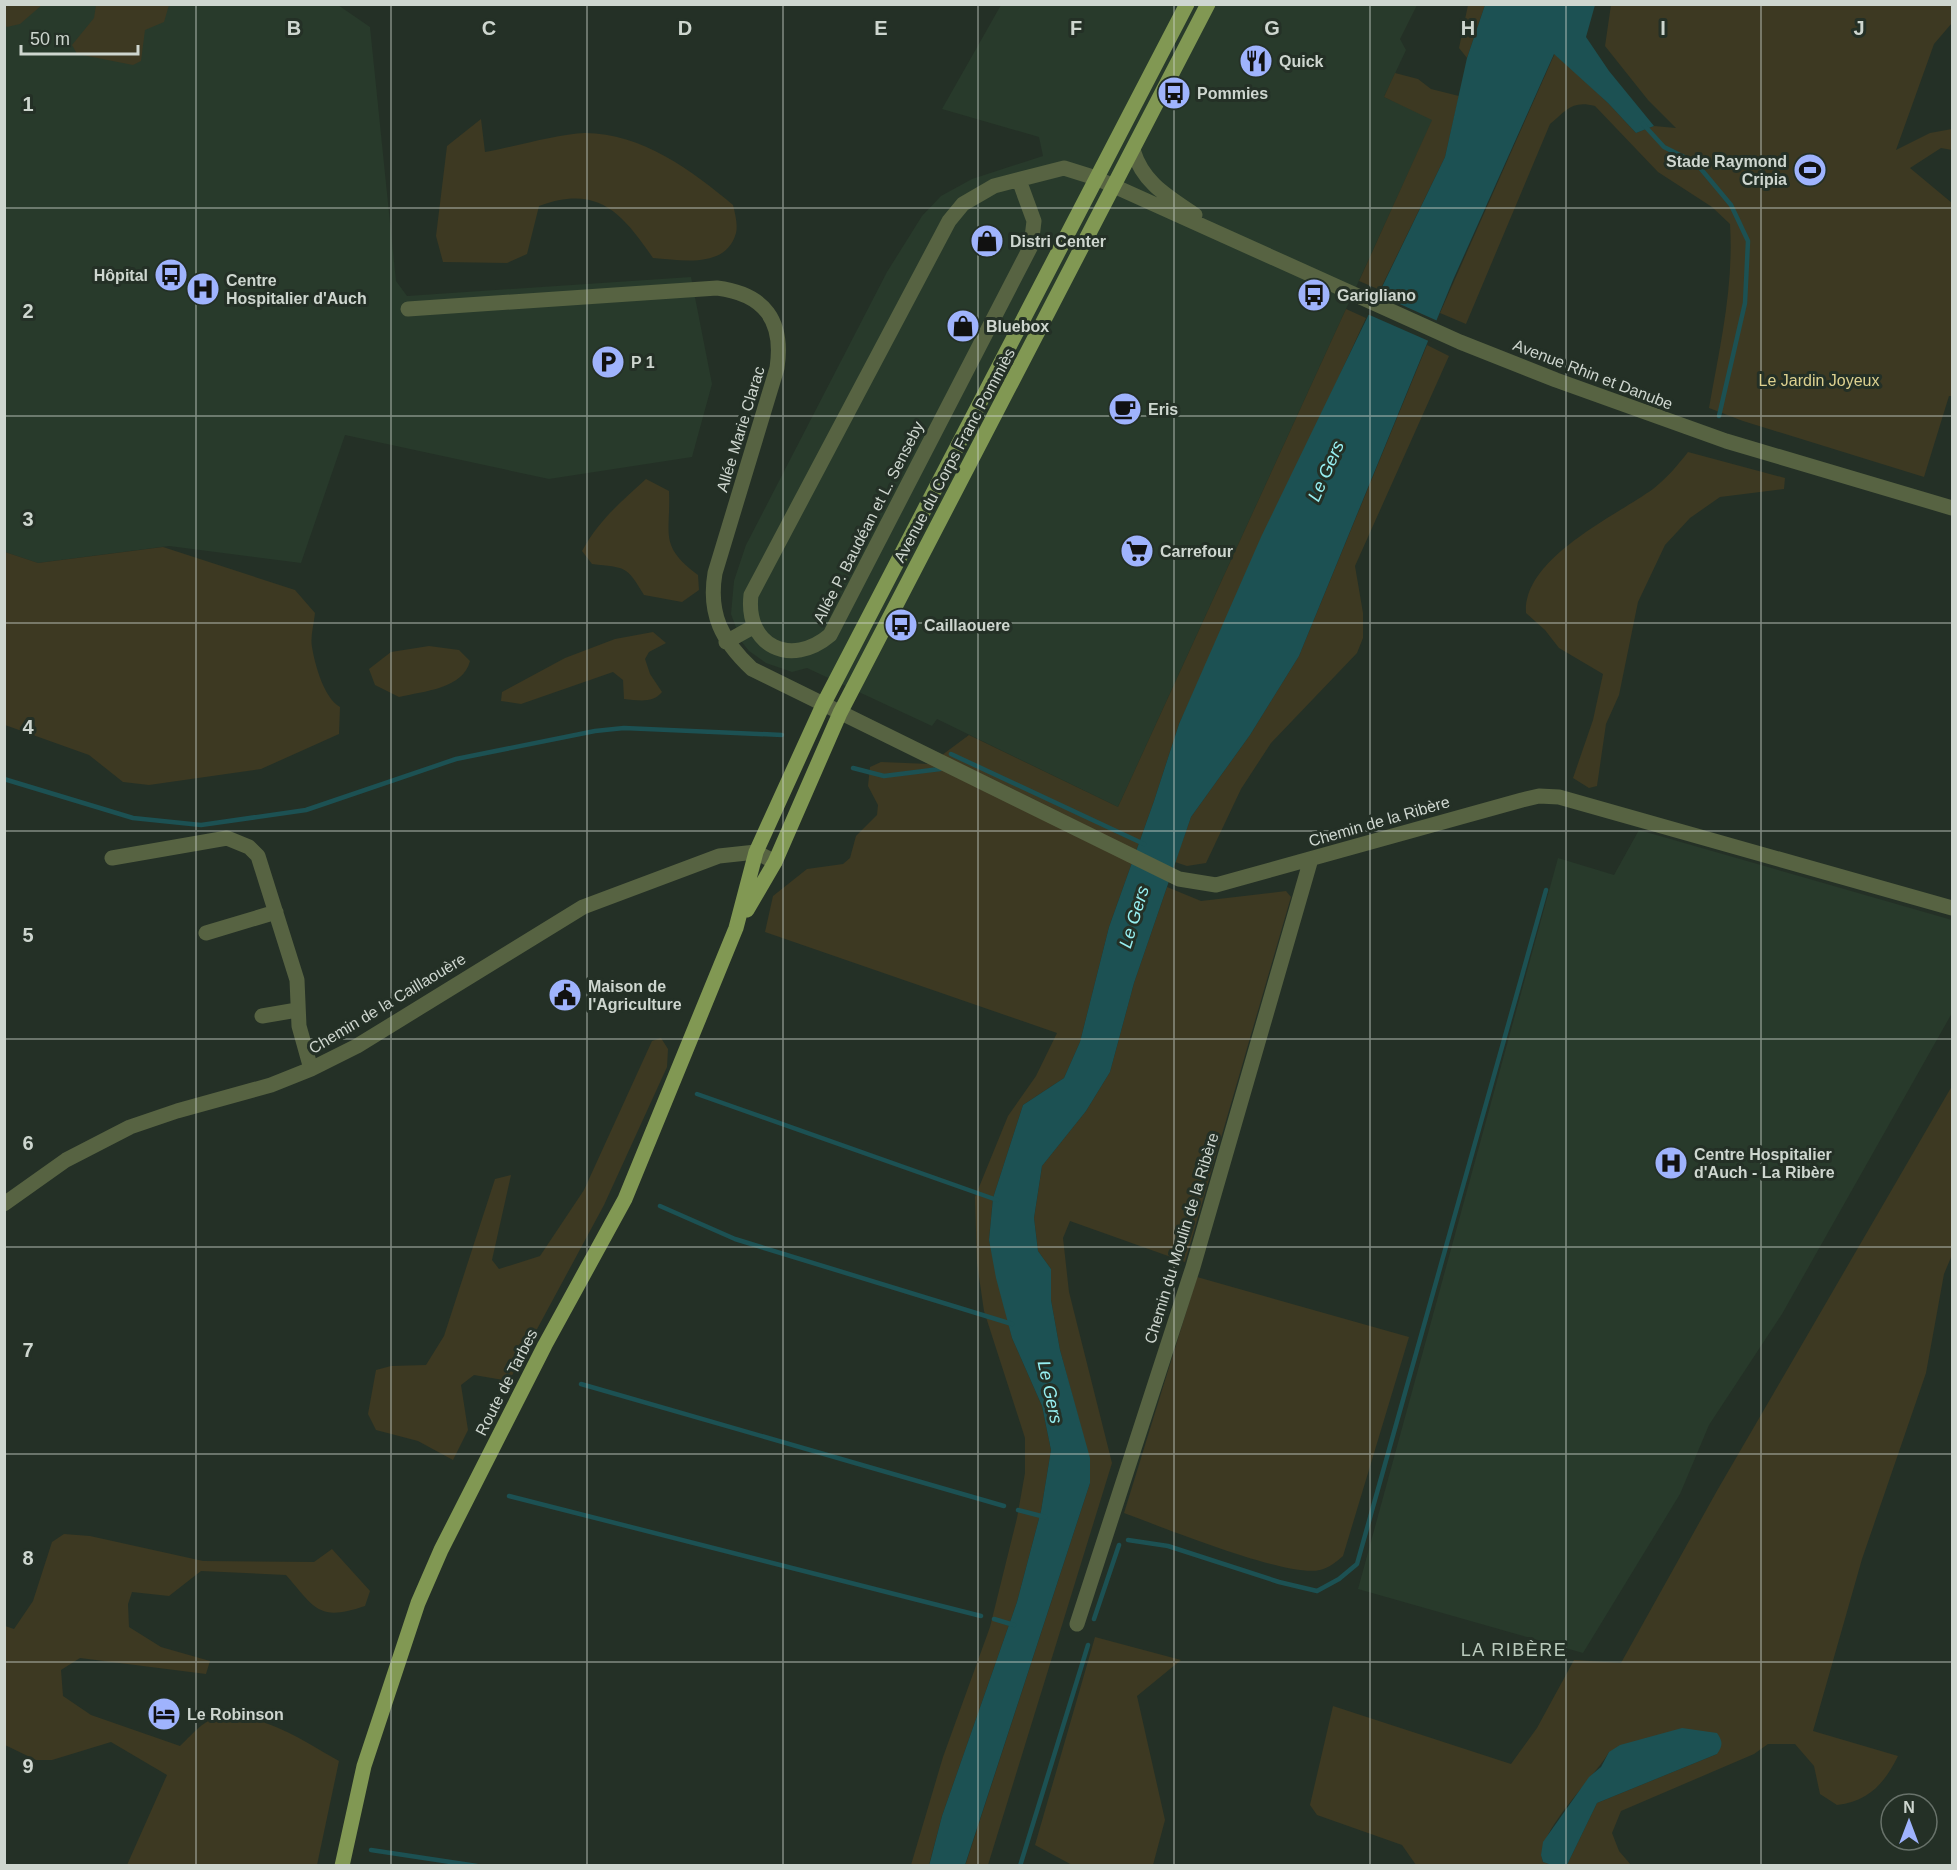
<svg xmlns="http://www.w3.org/2000/svg" width="1957" height="1870" viewBox="0 0 1957 1870" font-family="Arial,sans-serif">
<rect width="100%" height="100%" fill="#243026"/>
<!-- built -->
<path fill="#283a2b" d="M 4,5 L 338,5 L 370,27 L 396,281 L 407,296 L 691,277 L 712,384 L 692,457 L 549,479 L 345,435 L 301,563 L 169,546 L 38,563 L 5,552 Z
M 1001,5 L 1417,5 L 1400,39 L 1406,50 L 1384,97 L 1433,119 L 1118,807 L 937,719 L 932,726 L 807,668 L 792,672 L 766,663 L 749,651 L 741,641 L 731,614 L 734,581 L 746,545 L 887,272 L 922,216 L 941,196 L 972,179 L 1043,156 L 1039,137 L 942,109 Z
M 1639,830 L 1952,920 L 1952,1013 L 1782,1314 L 1709,1425 L 1680,1494 L 1583,1653 L 1358,1589 L 1558,858 L 1614,875 Z"/>
<!-- green -->
<path fill="#3d3922" d="M 5,4 L 42,4 L 42,5 L 20,24 L 7,27 L 5,25 Z
M 96,5 L 96,4 L 169,5 L 164,22 L 145,30 L 141,61 L 133,65 L 77,54 L 72,45 L 94,18 Z
M 1468,5 L 1485,5 L 1467,58 L 1459,48 Z
M 1611,5 L 1952,5 L 1952,23 L 1934,44 L 1896,150 L 1930,133 L 1952,129 L 1952,150 L 1941,148 L 1910,168 L 1952,203 L 1952,396 L 1949,396 L 1924,477 L 1743,421 L 1709,408 C 1720,346 1734,286 1730,224 L 1712,207 L 1658,172 L 1595,106 C 1572,100 1567,110 1550,124 L 1466,324 L 1440,313 L 1555,53 L 1608,103 L 1636,133 L 1654,126 L 1676,128 L 1648,100 L 1605,46 Z
M 1395,73 L 1418,79 L 1431,89 L 1459,96 L 1445,157 L 1380,290 L 1359,281 L 1432,120 L 1384,97 Z
M 481,119 L 485,152 C 513,147 558,134 585,133 C 641,133 693,171 733,205 C 735,213 738,225 736,233 C 726,269 682,260 653,258 C 622,213 598,184 539,206 L 527,254 L 507,263 L 443,262 L 436,236 L 447,146 Z
M 1346,309 L 1366,318 L 1179,724 L 1154,801 L 1109,927 L 1080,1042 L 1064,1078 L 1023,1105 L 993,1198 L 989,1240 L 1012,1338 L 1042,1406 L 1051,1450 L 1041,1511 L 1017,1602 L 942,1816 L 929,1865 L 911,1865 L 943,1757 L 990,1627 L 1017,1518 L 1025,1473 L 1025,1438 L 984,1311 L 977,1263 L 975,1197 L 1008,1116 L 1036,1076 L 1057,1033 L 765,932 L 773,896 L 807,869 L 843,864 L 850,858 L 856,836 L 877,815 L 878,805 L 868,786 L 870,767 L 881,762 L 930,764 L 969,735 L 1118,807 Z
M 1427,345 L 1449,356 L 1355,566 L 1363,613 L 1363,638 L 1357,653 L 1271,743 L 1241,789 L 1206,863 L 1187,866 L 1175,862 L 1191,817 L 1250,735 L 1299,656 Z
M 1688,452 L 1785,478 L 1784,489 L 1720,497 L 1690,518 L 1665,545 L 1638,602 L 1619,695 L 1606,724 L 1597,786 L 1589,788 L 1573,778 L 1593,720 L 1603,674 L 1559,648 L 1545,630 L 1526,613 C 1523,558 1614,517 1653,489 C 1666,479 1678,465 1688,452 Z
M 646,479 L 669,491 C 671,535 658,545 698,575 L 699,590 L 682,602 L 644,595 C 626,565 626,568 592,564 L 582,551 C 600,519 619,504 646,479 Z
M 163,547 L 295,590 L 315,613 C 314,624 310,637 312,647 C 315,665 324,698 340,707 L 339,734 L 261,769 L 149,785 L 123,782 L 89,755 L 5,725 L 5,552 L 38,563 Z
M 653,632 L 666,643 L 649,652 L 645,659 L 650,674 L 662,692 C 652,704 638,700 624,699 L 623,680 L 613,672 L 521,704 L 501,701 L 502,692 L 565,658 L 615,639 Z
M 429,646 L 459,650 L 470,661 C 463,689 424,691 399,697 L 375,685 L 369,669 L 391,652 Z
M 1167,887 L 1201,901 L 1286,891 L 1291,897 L 1185,1262 L 1070,1221 L 1063,1238 L 1069,1292 L 1112,1463 L 988,1865 L 965,1866 L 1090,1483 L 1089,1458 L 1060,1350 L 1051,1300 L 1051,1269 L 1038,1251 L 1034,1218 L 1042,1166 L 1086,1111 L 1110,1072 L 1134,983 Z
M 661,1038 L 668,1049 L 667,1067 L 604,1205 L 509,1381 L 474,1375 L 461,1385 L 468,1430 L 453,1460 L 418,1441 L 376,1430 L 368,1414 L 376,1370 L 391,1366 L 426,1365 L 444,1336 L 495,1179 L 511,1175 L 492,1260 L 499,1269 L 540,1256 L 584,1190 L 652,1041 Z
M 1952,1086 L 1952,1255 L 1944,1274 L 1926,1373 L 1862,1559 L 1813,1731 L 1898,1756 C 1884,1784 1869,1801 1837,1805 L 1820,1794 L 1814,1766 L 1795,1744 L 1768,1744 L 1754,1754 L 1621,1811 L 1612,1833 L 1619,1851 L 1631,1865 L 1567,1865 L 1597,1803 L 1717,1754 L 1609,1752 C 1596,1776 1532,1836 1543,1862 L 1552,1865 L 1416,1865 L 1402,1845 L 1317,1815 L 1310,1805 L 1333,1706 L 1511,1764 L 1537,1728 L 1574,1660 L 1621,1663 L 1718,1489 Z
M 1197,1277 L 1409,1337 L 1343,1556 C 1336,1562 1329,1568 1320,1570 C 1287,1578 1162,1527 1124,1513 Z
M 64,1534 L 90,1536 L 203,1561 L 314,1562 L 332,1549 L 370,1591 L 365,1606 C 318,1622 315,1608 286,1575 L 201,1571 L 169,1596 L 132,1592 L 128,1604 L 129,1627 L 161,1647 L 210,1661 L 206,1674 L 80,1658 L 61,1670 L 63,1696 L 91,1715 L 180,1746 C 190,1737 203,1720 217,1718 C 259,1710 304,1741 339,1761 L 317,1865 L 127,1865 L 167,1775 L 111,1742 L 52,1760 L 36,1760 L 5,1745 L 5,1626 L 14,1629 L 33,1601 L 52,1542 Z
M 1095,1637 L 1181,1660 L 1137,1696 L 1165,1820 L 1153,1865 L 1072,1865 L 1035,1845 Z"/>
<!-- water -->
<path fill="#1c5153" d="M 1485,5 L 1595,5 L 1586,37 L 1609,71 L 1654,126 L 1636,133 L 1608,103 L 1554,54 L 1453,280 L 1299,656 L 1250,735 L 1191,817 L 1134,983 L 1110,1072 L 1086,1111 L 1042,1166 L 1034,1218 L 1038,1251 L 1051,1269 L 1051,1300 L 1060,1350 L 1090,1458 L 1090,1483 L 965,1865 L 929,1866 L 942,1816 L 1017,1602 L 1041,1511 L 1051,1450 L 1042,1406 L 1012,1338 L 996,1278 L 989,1240 L 993,1198 L 1023,1105 L 1064,1078 L 1080,1042 L 1109,927 L 1154,801 L 1179,724 L 1261,537 L 1445,157 L 1467,58 Z
M 1682,1728 L 1717,1733 C 1723,1742 1723,1745 1717,1754 L 1597,1803 L 1567,1865 L 1552,1865 L 1543,1862 L 1541,1855 L 1543,1842 L 1589,1777 L 1601,1767 L 1609,1752 L 1620,1745 Z"/>
<!-- pier -->
<path fill="#243026" d="M 1375,293 L 1440,322 L 1431,342 L 1365,313 Z"/>
<g fill="none" stroke-linecap="round" stroke-linejoin="round">
<!-- stream -->
<path stroke="#1c5153" stroke-width="4.5" d="M 1643,124 L 1664,147 L 1696,163 L 1731,205 L 1748,241 L 1745,303 L 1719,416
M 951,754 L 1144,844
M 853,768 L 884,776 L 940,769
M 4,779 L 133,818 L 201,825 L 306,810 L 456,759 L 595,731 L 624,728 L 782,735
M 697,1094 L 997,1200
M 660,1206 L 735,1239 L 1012,1324
M 581,1384 L 1004,1506
M 509,1496 L 981,1616
M 1018,1510 L 1045,1517
M 1128,1540 L 1168,1546 L 1279,1582 L 1317,1591 L 1339,1579 L 1357,1564 L 1546,890
M 994,1619 L 1014,1625
M 1094,1619 L 1119,1545
M 371,1850 L 477,1866
M 1020,1866 L 1088,1645"/>
<!-- minor -->
<path stroke="#576342" stroke-width="15" d="M 1133,150 C 1143,183 1167,196 1195,215
M 1019,180 L 1034,221 L 1031,246 L 830,635 C 791,668 745,646 751,595 L 949,221 L 963,204 L 994,186 L 1064,168 L 1096,178 L 1460,342 L 1556,380 L 1726,441 L 1952,508
M 408,309 L 717,288 C 765,294 784,321 777,368 L 715,573 C 708,614 722,641 752,669 L 1179,879 L 1216,885 L 1522,800 L 1539,796 L 1559,797 L 1952,908
M 726,642 L 753,627
M 112,858 L 227,838 L 249,847 L 258,856 L 297,980 L 299,1026 L 311,1069
M 206,933 L 276,912
M 262,1016 L 297,1010
M 4,1204 L 66,1160 L 130,1127 L 177,1111 L 271,1085 L 311,1069 L 357,1046 L 583,907 L 719,856 L 756,852 L 775,862
M 1077,1624 L 1193,1267 L 1311,859"/>
<!-- major -->
<path stroke="#819853" stroke-width="15" d="M 747,910 L 775,862 L 840,713 L 1208,4
M 342,1866 L 364,1766 L 418,1603 L 441,1550 L 545,1345 L 625,1199 L 736,928 L 756,852 L 823,705 L 1187,4"/>
</g>
<!-- grid -->
<path fill="none" stroke="#ced6cf" stroke-width="1.5" stroke-opacity="0.55" d="M 196,4 L 196,1866M 391,4 L 391,1866M 587,4 L 587,1866M 783,4 L 783,1866M 978,4 L 978,1866M 1174,4 L 1174,1866M 1370,4 L 1370,1866M 1566,4 L 1566,1866M 1761,4 L 1761,1866M 4,208 L 1952,208M 4,416 L 1952,416M 4,623 L 1952,623M 4,831 L 1952,831M 4,1039 L 1952,1039M 4,1247 L 1952,1247M 4,1454 L 1952,1454M 4,1662 L 1952,1662"/>
<!-- icons -->
<defs>
<g id="restaurant-disc" transform="scale(1.725)"><circle r="9.5" fill="#9fb3fd" stroke="#243026"/><path d="M-5-6h1v4h1v-4h1v4h1v-4h1v5L-1.5 .5V6h-2V.5L-5-1ZM5-6V6H3V1.5H1.5Q1.5-4 5-6Z" fill="#111"/></g>
<g id="bus-disc" transform="scale(1.725)"><circle r="9.5" fill="#9fb3fd" stroke="#243026"/><path d="M-5-6H5V4H4V6H2V4H-2V6H-4V4H-5ZM-3.5-4V0h7V-4ZM-3.5 1.2v1.5H-2V1.2ZM2 1.2v1.5H3.5V1.2Z" fill="#111"/></g>
<g id="stadium-disc" transform="scale(1.725)"><circle r="9.5" fill="#9fb3fd" stroke="#243026"/><path d="M0-5a6.5 5 0 1 0 0 10a6.5 5 0 1 0 0-10ZM-3.5-1.8h7v3.6h-7Z" fill="#111"/></g>
<g id="shop-disc" transform="scale(1.725)"><circle r="9.5" fill="#9fb3fd" stroke="#243026"/><path d="M-5-2.5h2.3a2.7 3.5 0 0 1 5.4 0H5L5.5 6h-11ZM-1.5-2.5h3a1.5 2.3 0 0 0-3 0Z" fill="#111"/></g>
<g id="hospital-disc" transform="scale(1.725)"><circle r="9.5" fill="#9fb3fd" stroke="#243026"/><path d="M-5-5h3v3.5h4V-5h3V5h-3V1.5h-4V5h-3Z" fill="#111"/></g>
<g id="parking-disc" transform="scale(1.725)"><circle r="9.5" fill="#9fb3fd" stroke="#243026"/><path d="M-3.5-5.5H1a3.5 3.5 0 0 1 0 7H-1V5.5H-3.5ZM-1-3.4V-.6H.8a1.4 1.4 0 0 0 0-2.8Z" fill="#111"/></g>
<g id="cafe-disc" transform="scale(1.725)"><circle r="9.5" fill="#9fb3fd" stroke="#243026"/><path d="M-5.5-4.5H6V0H3Q3 3.5 0 3.5H-2.5Q-5.5 3.5-5.5 0ZM3-3.2v2h1.7v-2ZM-6 4.5H4V6H-6Z" fill="#111"/></g>
<g id="supermarket-disc" transform="scale(1.725)"><circle r="9.5" fill="#9fb3fd" stroke="#243026"/><path d="M-6-5.5h2.5l.6 2H6L4.5 2H-2.5L-4.4-4H-6ZM-1.5 3.2a1.3 1.3 0 1 0 .1 0ZM3 3.2a1.3 1.3 0 1 0 .1 0Z" fill="#111"/></g>
<g id="civic-disc" transform="scale(1.725)"><circle r="9.5" fill="#9fb3fd" stroke="#243026"/><path d="M-.6-6.5H3V-4.5H.6V-3L4-1V1h2V6H-6V1h2V-1L-.6-3ZM-1.2 2.5V6h2.4V2.5Z" fill="#111"/></g>
<g id="hotel-disc" transform="scale(1.725)"><circle r="9.5" fill="#9fb3fd" stroke="#243026"/><path d="M-6-4.5h1.5V1H6V5H4.5V3h-9V5H-6ZM-4 0a1.8 1.8 0 1 1 3.6 0ZM.5 0V-2.5h3Q6-2.5 6 0Z" fill="#111"/></g>
</defs>
<g fill-rule="evenodd">
<use href="#restaurant-disc" x="1256" y="61"/>
<use href="#bus-disc" x="1174" y="93"/>
<use href="#stadium-disc" x="1810" y="170"/>
<use href="#shop-disc" x="987" y="241"/>
<use href="#bus-disc" x="171" y="275"/>
<use href="#hospital-disc" x="203" y="289"/>
<use href="#bus-disc" x="1314" y="295"/>
<use href="#shop-disc" x="963" y="326"/>
<use href="#parking-disc" x="608" y="362"/>
<use href="#cafe-disc" x="1125" y="409"/>
<use href="#supermarket-disc" x="1137" y="551"/>
<use href="#bus-disc" x="901" y="625"/>
<use href="#civic-disc" x="565" y="995"/>
<use href="#hospital-disc" x="1671" y="1163"/>
<use href="#hotel-disc" x="164" y="1714"/>
</g>
<g text-anchor="middle" stroke-width="6" stroke-linejoin="round" paint-order="stroke">
<!-- poi labels -->
<g font-size="16" font-weight="bold" fill="#ced6cf" stroke="#243026" text-anchor="start">
<text x="1279" y="67">Quick</text>
<text x="1197" y="99">Pommies</text>
<text x="1787" y="167" text-anchor="end">Stade Raymond<tspan x="1787" dy="18">Cripia</tspan></text>
<text x="1010" y="247">Distri Center</text>
<text x="148" y="281" text-anchor="end">Hôpital</text>
<text x="226" y="286">Centre<tspan x="226" dy="18">Hospitalier d'Auch</tspan></text>
<text x="1337" y="301">Garigliano</text>
<text x="986" y="332">Bluebox</text>
<text x="631" y="368">P 1</text>
<text x="1148" y="415">Eris</text>
<text x="1160" y="557">Carrefour</text>
<text x="924" y="631">Caillaouere</text>
<text x="588" y="992">Maison de<tspan x="588" dy="18">l'Agriculture</tspan></text>
<text x="1694" y="1160">Centre Hospitalier<tspan x="1694" dy="18">d'Auch - La Ribère</tspan></text>
<text x="187" y="1720">Le Robinson</text>
</g>
<!-- street labels -->
<g font-size="16" fill="#ced6cf" stroke="#243026">
<text transform="translate(1593 374) rotate(21)" y="6">Avenue Rhin et Danube</text>
<text transform="translate(740 429) rotate(-73)" y="6">Allée Marie Clarac</text>
<text transform="translate(954 455) rotate(-62)" y="6">Avenue du Corps Franc Pommiès</text>
<text transform="translate(868 522) rotate(-63)" y="6">Allée P. Baudéan et L. Senseby</text>
<text transform="translate(1379 821) rotate(-16)" y="6">Chemin de la Ribère</text>
<text transform="translate(387 1003) rotate(-31)" y="6">Chemin de la Caillaouère</text>
<text transform="translate(1181 1238) rotate(-73)" y="6">Chemin du Moulin de la Ribère</text>
<text transform="translate(506 1382) rotate(-63)" y="6">Route de Tarbes</text>
</g>
<!-- park labels -->
<g font-size="16" fill="#ddd190" stroke="#243026">
<text x="1819" y="386">Le Jardin Joyeux</text>
</g>
<!-- water labels -->
<g font-size="18" font-style="italic" fill="#97f0f2" stroke="#243026">
<text transform="translate(1326 471) rotate(-66)" y="6">Le Gers</text>
<text transform="translate(1134 917) rotate(-73)" y="6">Le Gers</text>
<text transform="translate(1050 1392) rotate(78)" y="6">Le Gers</text>
</g>
<!-- neighbourhood labels -->
<g font-size="18" letter-spacing="1.5" fill="#b9c9bb" stroke="#243026">
<text x="1514" y="1656">LA RIBÈRE</text>
</g>
</g>
<g font-size="20" text-anchor="middle" font-weight="bold" fill="#ced6cf" stroke="#243026" stroke-width="6" stroke-linejoin="round" paint-order="stroke">
<text x="294" y="35">B</text>
<text x="489" y="35">C</text>
<text x="685" y="35">D</text>
<text x="881" y="35">E</text>
<text x="1076" y="35">F</text>
<text x="1272" y="35">G</text>
<text x="1468" y="35">H</text>
<text x="1663" y="35">I</text>
<text x="1859" y="35">J</text>
<text x="28" y="111">1</text>
<text x="28" y="318">2</text>
<text x="28" y="526">3</text>
<text x="28" y="734">4</text>
<text x="28" y="942">5</text>
<text x="28" y="1150">6</text>
<text x="28" y="1357">7</text>
<text x="28" y="1565">8</text>
<text x="28" y="1773">9</text>
</g>
<!-- border -->
<rect width="1957" height="1870" fill="none" stroke="#ced6cf" stroke-width="12"/>
<!-- north arrow -->
<g transform="translate(1909 1822)"><circle r="28" fill="#243026" stroke="#68726a" stroke-width="1.5"/>
<path d="M0-4.5L10 22L0 15L-10 22Z" fill="#9fb3fd"/>
<text y="-9" font-size="16" font-weight="bold" text-anchor="middle" fill="#ced6cf">N</text>
</g>
<!-- scale -->
<path d="M21 45v9h117v-9" fill="none" stroke="#ced6cf" stroke-width="3"/>
<text x="30" y="45" font-size="18" fill="#ced6cf" stroke="#243026" stroke-width="4.5" paint-order="stroke">50 m</text>
</svg>
